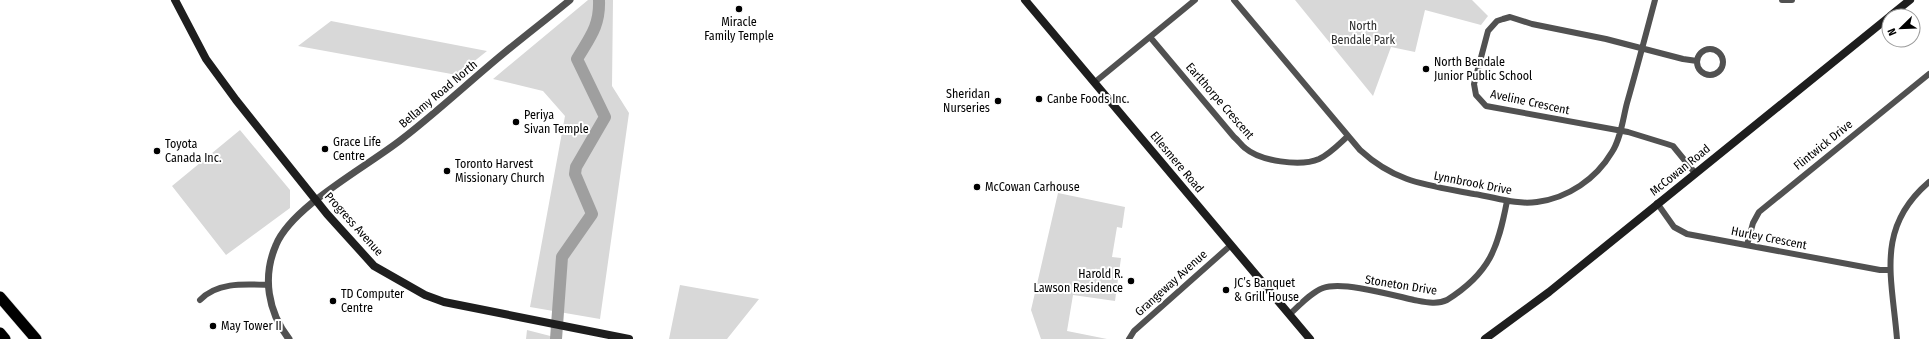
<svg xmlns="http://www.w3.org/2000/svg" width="1929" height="339" viewBox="0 0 1929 339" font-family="'Fira Sans Condensed',sans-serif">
<rect width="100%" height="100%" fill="#fff"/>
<!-- green -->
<path fill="#d8d8d8" d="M 588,0 L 613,0 L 612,86 L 629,113 L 600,319 L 530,307 L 565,116 L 543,91 L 493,79 Z
M 1295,0 L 1472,0 L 1488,16 L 1481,25 L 1425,10 L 1415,52 L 1391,47 L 1373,96 Z
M 331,21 L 487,51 L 457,75 L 298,46 Z
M 240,130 L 290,190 L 290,208 L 226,255 L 172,186 Z
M 1058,193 L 1125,207 L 1122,228 L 1117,227 L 1112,257 L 1121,258 L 1115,301 L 1073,295 L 1067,331 L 1107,339 L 1041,339 L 1031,310 Z
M 680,285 L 759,299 L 727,339 L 669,339 Z
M 527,330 L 562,339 L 526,339 Z"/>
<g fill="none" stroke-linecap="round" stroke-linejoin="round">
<!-- river -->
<path stroke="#9f9f9f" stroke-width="12" d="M 556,339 L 562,257 L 592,214 L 575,174 L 576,167 L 605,117 L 577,59 C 590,37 600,26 599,0"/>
<!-- motorway casing -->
<g stroke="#dbdbdb" stroke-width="12">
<path id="motorway" d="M 0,297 L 36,339
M 0,333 L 5,339"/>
</g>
<!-- minor -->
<path stroke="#515151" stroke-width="6" d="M 1234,0 L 1360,150 C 1396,183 1427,185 1474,194 C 1495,197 1515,205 1537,202 C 1568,198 1596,179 1612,152 C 1621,138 1623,118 1627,103 C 1637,68 1646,34 1655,0
M 1782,0 L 1792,0
M 1150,37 L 1234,137 C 1238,140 1241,145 1245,148 C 1260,161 1300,167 1319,159 C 1330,154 1339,144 1348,136
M1697 62a13 13 0 1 1 26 0a13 13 0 1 1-26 0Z
M 1095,82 L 1195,0
M 1695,173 L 1673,146 L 1667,144 L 1628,132 L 1486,106 L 1476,95 L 1474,84 L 1488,31 L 1497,21 L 1503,19 L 1510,17 L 1532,24 L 1606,39 L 1683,59 L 1697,61
M 1657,203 L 1674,227 L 1687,234 L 1880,270 L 1890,270
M 1747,245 L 1753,223 L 1759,212 L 1929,74
M 200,300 C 217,282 244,284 268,285
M 1289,315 C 1299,306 1310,293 1323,288 C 1343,281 1392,295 1414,300 C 1425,302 1437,305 1447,300 C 1490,273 1498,248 1507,201
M 1129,339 L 1134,331 L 1231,245
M 1897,339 C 1892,277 1875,228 1929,182"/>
<!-- tertiary -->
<path stroke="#515151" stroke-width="7" d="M 289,339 C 268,312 262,277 276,245 C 292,206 368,166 402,139 C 437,112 470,81 504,53 C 526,35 548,18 570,0"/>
<!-- secondary -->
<path stroke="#1e1e1e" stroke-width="8" d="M 175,0 L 206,59 L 236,100 L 327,214 L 374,266 L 425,295 L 444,302 L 629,339
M 1025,0 L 1310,339
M 1890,16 L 1910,0
M 1485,339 L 1549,292 L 1889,17"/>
<!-- motorway -->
<use href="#motorway" stroke="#000" stroke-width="11"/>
</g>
<!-- markers -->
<g fill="#000" stroke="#fff" stroke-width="1.5">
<circle cx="739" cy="9" r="4"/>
<circle cx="1426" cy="69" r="4"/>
<circle cx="1039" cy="99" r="4"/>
<circle cx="998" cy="101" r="4"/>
<circle cx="516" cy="122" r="4"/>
<circle cx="325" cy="149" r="4"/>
<circle cx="157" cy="151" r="4"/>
<circle cx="447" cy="171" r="4"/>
<circle cx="977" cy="187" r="4"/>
<circle cx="1131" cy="281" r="4"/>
<circle cx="1226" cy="290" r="4"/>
<circle cx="333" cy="301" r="4"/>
<circle cx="213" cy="326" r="4"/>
</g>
<g text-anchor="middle" stroke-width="4" stroke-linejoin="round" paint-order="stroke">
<!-- poi labels -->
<g font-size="12" fill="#000" stroke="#fff" text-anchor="start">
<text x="739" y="26" text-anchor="middle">Miracle<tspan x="739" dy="14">Family Temple</tspan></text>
<text x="1434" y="66">North Bendale<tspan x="1434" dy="14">Junior Public School</tspan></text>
<text x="990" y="98" text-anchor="end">Sheridan<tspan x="990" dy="14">Nurseries</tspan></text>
<text x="1047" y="103">Canbe Foods Inc.</text>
<text x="524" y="119">Periya<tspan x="524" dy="14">Sivan Temple</tspan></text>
<text x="333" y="146">Grace Life<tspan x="333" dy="14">Centre</tspan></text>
<text x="165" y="148">Toyota<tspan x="165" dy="14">Canada Inc.</tspan></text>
<text x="455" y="168">Toronto Harvest<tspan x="455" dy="14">Missionary Church</tspan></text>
<text x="985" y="191">McCowan Carhouse</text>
<text x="1123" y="278" text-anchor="end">Harold R.<tspan x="1123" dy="14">Lawson Residence</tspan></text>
<text x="1234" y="287">JC’s Banquet<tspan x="1234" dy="14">&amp; Grill House</tspan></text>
<text x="341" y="298">TD Computer<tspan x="341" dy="14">Centre</tspan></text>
<text x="221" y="330">May Tower II</text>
</g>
<!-- park labels -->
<g font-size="12" fill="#2f2f2f" stroke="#fff">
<text x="1363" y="30">North<tspan x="1363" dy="14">Bendale Park</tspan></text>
</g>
<!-- street labels -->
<g font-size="12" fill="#000" stroke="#fff">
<text transform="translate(438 94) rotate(-40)" y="4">Bellamy Road North</text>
<text transform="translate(1220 101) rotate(49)" y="4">Earlthorpe Crescent</text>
<text transform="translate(1530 102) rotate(12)" y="4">Aveline Crescent</text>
<text transform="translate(1823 145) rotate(-39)" y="4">Flintwick Drive</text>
<text transform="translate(1177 162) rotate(50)" y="4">Ellesmere Road</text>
<text transform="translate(1680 170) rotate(-39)" y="4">McCowan Road</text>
<text transform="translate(1473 183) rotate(11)" y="4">Lynnbrook Drive</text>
<text transform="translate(354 224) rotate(48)" y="4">Progress Avenue</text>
<text transform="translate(1769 238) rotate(11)" y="4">Hurley Crescent</text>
<text transform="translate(1171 283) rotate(-42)" y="4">Grangeway Avenue</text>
<text transform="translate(1401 285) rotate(9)" y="4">Stoneton Drive</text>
</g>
</g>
<!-- north arrow -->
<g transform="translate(1901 28) rotate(247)"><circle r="19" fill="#ffffff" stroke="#999999"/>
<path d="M0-3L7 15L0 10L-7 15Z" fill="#000000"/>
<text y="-6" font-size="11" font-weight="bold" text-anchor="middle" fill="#000000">N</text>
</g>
</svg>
